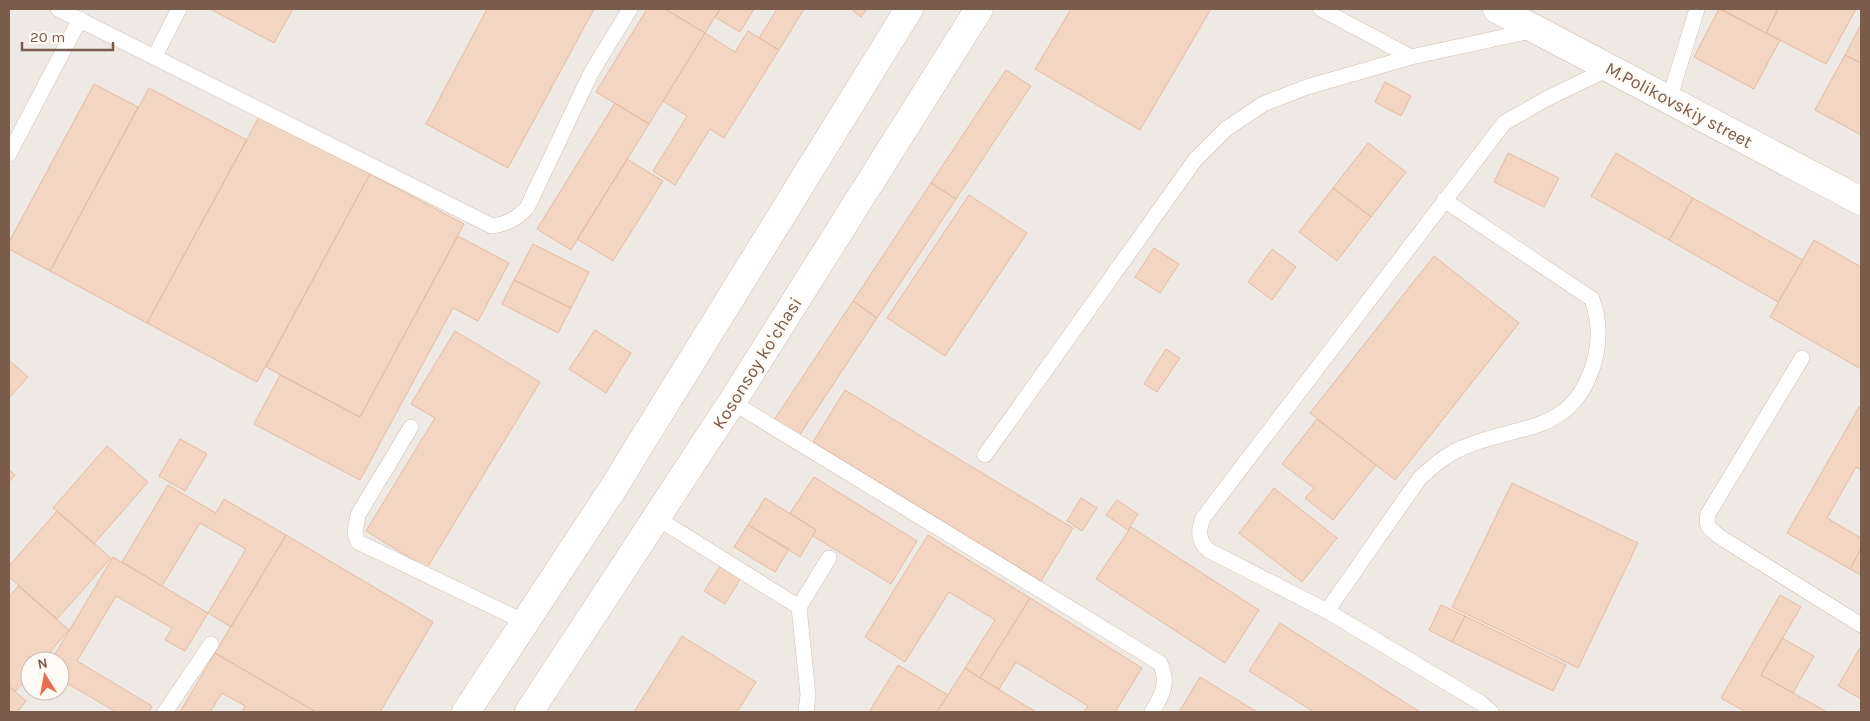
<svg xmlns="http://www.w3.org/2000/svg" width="1870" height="721" viewBox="0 0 1870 721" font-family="Karla,sans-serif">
<rect width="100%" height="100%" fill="#fdf6ec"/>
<!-- industrial -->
<path fill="#efe9e4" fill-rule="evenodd" d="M 9,9 L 1861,9 L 1861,712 L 9,712 ZM 30,661 L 60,661 L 60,691 L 30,691 Z"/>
<!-- building -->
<path fill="#f3d5c3" stroke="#e6bba3" d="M 210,9 L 293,9 L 274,43 Z
M 487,9 L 594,9 L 508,168 L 426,124 Z
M 647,9 L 665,9 L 705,33 L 649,124 L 596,92 Z
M 665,9 L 720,9 L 705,33 Z
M 720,9 L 754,9 L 740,32 L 715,17 Z
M 777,9 L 804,9 L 779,50 L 759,38 Z
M 854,9 L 867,9 L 861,17 L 853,11 Z
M 1071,9 L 1211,9 L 1140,130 L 1035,69 Z
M 1719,9 L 1780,40 L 1754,89 L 1694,57 Z
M 1721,9 L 1778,9 L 1766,33 Z
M 1778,9 L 1856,9 L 1826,64 L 1766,33 Z
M 1861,24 L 1861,63 L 1845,55 Z
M 748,31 L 779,50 L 724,138 L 710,129 L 675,185 L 653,171 L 687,116 L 663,101 L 705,33 L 735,52 Z
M 1845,55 L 1861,63 L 1861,135 L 1815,110 Z
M 1006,70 L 1031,86 L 956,199 L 931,183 Z
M 1385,82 L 1411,96 L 1401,116 L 1375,102 Z
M 94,84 L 138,107 L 50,271 L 9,249 L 9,242 Z
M 149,88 L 247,140 L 147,323 L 50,271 Z
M 615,103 L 649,124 L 571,250 L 537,229 Z
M 260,115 L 370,174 L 257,382 L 147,323 Z
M 1368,143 L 1406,172 L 1371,217 L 1333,188 Z
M 1508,153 L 1559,178 L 1544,207 L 1494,182 Z
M 1616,153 L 1693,198 L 1669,240 L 1591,196 Z
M 627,159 L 663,181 L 613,261 L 577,239 Z
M 370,174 L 464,224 L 360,417 L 266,367 Z
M 931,183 L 956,199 L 877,318 L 853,301 Z
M 1333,188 L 1371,217 L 1337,261 L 1299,232 Z
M 969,195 L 1027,233 L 945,356 L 887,318 Z
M 1693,198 L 1803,260 L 1778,302 L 1669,240 Z
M 458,236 L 509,263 L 478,321 L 453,308 L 360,480 L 254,424 L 280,375 L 360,417 Z
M 1814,240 L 1861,267 L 1861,369 L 1770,317 Z
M 533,244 L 589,272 L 571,308 L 514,280 Z
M 1154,248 L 1179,264 L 1160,293 L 1135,277 Z
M 1272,249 L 1296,267 L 1272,300 L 1248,282 Z
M 1434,256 L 1519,323 L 1395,480 L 1310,413 Z
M 514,280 L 571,308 L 558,333 L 502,304 Z
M 853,301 L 877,318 L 799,436 L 774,420 Z
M 595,330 L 631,353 L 606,393 L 569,369 Z
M 455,331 L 540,382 L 427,568 L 366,531 L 435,418 L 411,404 Z
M 1166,349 L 1180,358 L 1157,392 L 1144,384 Z
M 9,360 L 28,377 L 9,398 Z
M 845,390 L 1073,528 L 1041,581 L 813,442 Z
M 1859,407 L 1861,408 L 1861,470 L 1856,467 L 1827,518 L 1861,538 L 1861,549 L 1850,569 L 1787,533 Z
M 1317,419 L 1376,465 L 1333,520 L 1305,498 L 1314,488 L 1282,464 Z
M 180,439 L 207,454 L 185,491 L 159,476 Z
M 107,446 L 148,482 L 94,544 L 53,508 Z
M 9,469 L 15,475 L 9,482 Z
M 814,477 L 917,541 L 891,584 L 813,536 L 816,530 L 790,513 Z
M 1512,483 L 1638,543 L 1578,668 L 1452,607 Z
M 168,485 L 216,513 L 224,499 L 286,535 L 231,627 L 208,613 L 246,549 L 200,523 L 162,586 L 122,562 Z
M 1274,488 L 1337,538 L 1302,582 L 1239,533 Z
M 765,498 L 816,530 L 800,557 L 748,525 Z
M 1081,498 L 1097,508 L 1082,531 L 1067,521 Z
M 1117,500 L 1138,514 L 1128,530 L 1106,515 Z
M 57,511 L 111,558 L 57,619 L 9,577 L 9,566 Z
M 748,525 L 789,549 L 775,572 L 734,547 Z
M 1131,527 L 1259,610 L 1225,663 L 1096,579 Z
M 286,535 L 433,622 L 380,712 L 316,712 L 215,653 Z
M 928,535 L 1030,598 L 980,678 L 965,668 L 995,620 L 949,592 L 905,662 L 865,637 Z
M 1861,549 L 1861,575 L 1850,569 Z
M 113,557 L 208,613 L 185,651 L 165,640 L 172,628 L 116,596 L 77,661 L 152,706 L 149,712 L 116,712 L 60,679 L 60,661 L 51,661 Z
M 721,565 L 741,578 L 725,604 L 704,591 Z
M 18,586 L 69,630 L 42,661 L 30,661 L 30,674 L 15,692 L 9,686 L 9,597 Z
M 1780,595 L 1801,607 L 1761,675 L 1827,712 L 1746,712 L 1721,698 Z
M 1030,598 L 1142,668 L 1115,712 L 1084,712 L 1088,706 L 1016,662 L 999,689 L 980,678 Z
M 1441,605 L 1465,616 L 1452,642 L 1429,630 Z
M 1465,616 L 1566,665 L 1553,691 L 1452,642 Z
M 1280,623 L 1420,712 L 1314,712 L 1249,671 Z
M 682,636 L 756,682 L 737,712 L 634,712 Z
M 1782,638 L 1814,656 L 1793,693 L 1761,675 Z
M 1861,646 L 1861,699 L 1838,686 Z
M 215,653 L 316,712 L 242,712 L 245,706 L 222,693 L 210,712 L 180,712 Z
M 898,665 L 948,695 L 937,712 L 869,712 Z
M 965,668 L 980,678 L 1036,712 L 937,712 Z
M 1200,677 L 1257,712 L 1179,712 Z
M 9,686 L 26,701 L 17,712 L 9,712 Z"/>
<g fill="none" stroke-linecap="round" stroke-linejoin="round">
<!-- service casing -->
<g stroke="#d1beb0" stroke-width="16">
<path id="service" d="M 58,9 L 492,226 C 507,224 516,219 527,208 L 591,73 L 630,9
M 1321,9 L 1411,57
M 155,56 L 179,9
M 1669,100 L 1697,9
M 9,154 L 80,19
M 1444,200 L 1592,299 C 1600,322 1600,342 1593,366 C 1570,437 1517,423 1462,448 C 1445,455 1432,467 1419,479 L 1327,611 L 1208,550 C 1198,540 1198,531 1203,518 L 1504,123 L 1546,99 L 1610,68
M 1802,358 L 1708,514 C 1704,528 1713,531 1723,539 L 1861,625
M 732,402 L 1160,663 C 1169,683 1163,694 1152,712
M 411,427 L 358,515 L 355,532 L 358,542 L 525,622
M 985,455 L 1195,160 L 1226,129 L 1263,104 L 1307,87 L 1411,57 L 1535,30
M 657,518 L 799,607 L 808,695 L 806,712
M 799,607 L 829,558
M 1327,611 L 1481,703 L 1491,712
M 165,712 L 211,644"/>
</g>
<!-- minor casing -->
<g stroke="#d1beb0" stroke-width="29">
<path id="minor" d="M 1497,9 L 1861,201"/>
</g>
<!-- tertiary casing -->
<g stroke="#d1beb0" stroke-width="29">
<path id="tertiary" d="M 466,712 L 612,490 L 909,9
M 529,712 L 732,402 L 979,9"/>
</g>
<!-- service -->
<use href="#service" stroke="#fff" stroke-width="15"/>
<!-- minor -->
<use href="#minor" stroke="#fff" stroke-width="28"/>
<!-- tertiary -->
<use href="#tertiary" stroke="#fff" stroke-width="28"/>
</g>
<g text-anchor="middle" stroke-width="4" stroke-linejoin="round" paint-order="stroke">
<!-- street labels -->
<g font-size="18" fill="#7a5c4d" stroke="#fffaf3">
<text transform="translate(1679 105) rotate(28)" y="6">M.Polikovskiy street</text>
<text transform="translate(757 363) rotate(-58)" y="6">Kosonsoy koʻchasi</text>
</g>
</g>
<!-- border -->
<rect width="1870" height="721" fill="none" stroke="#7a5c4d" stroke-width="20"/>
<!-- north arrow -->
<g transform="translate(45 676) rotate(349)"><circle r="24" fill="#fffaf3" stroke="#cabbb1"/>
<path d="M0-4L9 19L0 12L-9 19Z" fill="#e76f51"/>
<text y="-8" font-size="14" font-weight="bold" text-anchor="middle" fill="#7a5c4d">N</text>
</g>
<!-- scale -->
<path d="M22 42v8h91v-8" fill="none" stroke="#7a5c4d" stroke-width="2.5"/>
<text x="30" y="42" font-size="15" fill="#7a5c4d" stroke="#fffaf3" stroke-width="4" paint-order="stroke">20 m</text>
</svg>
